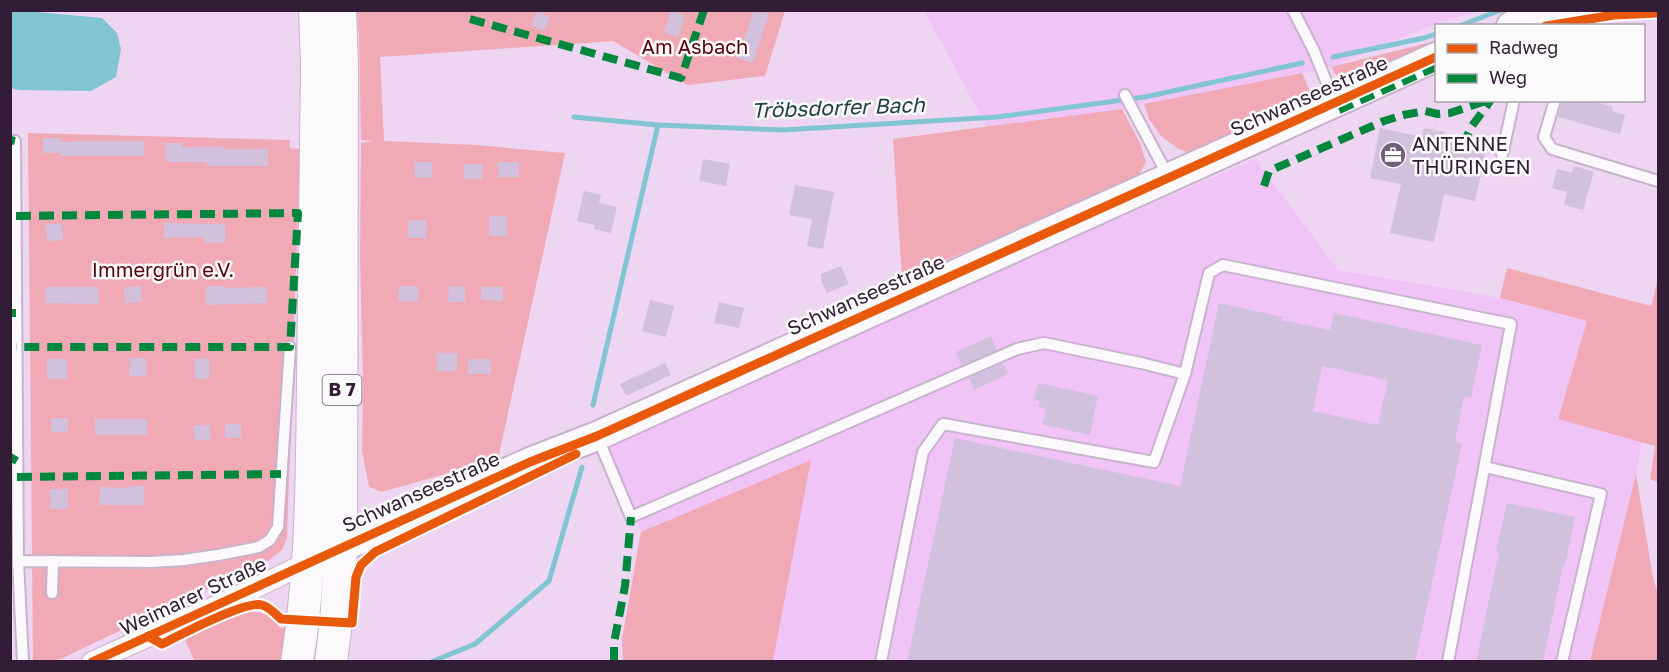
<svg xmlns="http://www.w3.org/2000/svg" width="1669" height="672" viewBox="0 0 1669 672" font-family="'Golos Text',sans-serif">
<rect width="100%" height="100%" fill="#eed5f1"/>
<!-- built -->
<path fill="#f1c4f8" d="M 924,11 L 1479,11 L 1437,23 L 1331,67 L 1122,109 L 987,127 Z
M 1255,159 L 1338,270 L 1500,298 L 1587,321 L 1558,418 L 1642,441 L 1636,474 L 1590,662 L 773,661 L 811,461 L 641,532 L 604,442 Z"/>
<!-- green -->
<path fill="#f0a9b5" d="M 357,11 L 785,11 L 765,76 L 688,85 L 613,41 L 380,57 L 384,141 L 476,145 L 565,153 L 498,459 L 382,492 L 369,487 L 362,451 L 363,383 L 360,254 L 361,143 L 374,141 L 361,140 L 359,35 Z
M 1436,41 L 1436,44 L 1351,78 L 1342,77 L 1336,75 L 1331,67 Z
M 1302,73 L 1310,91 L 1307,103 L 1201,151 L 1189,153 L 1177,148 L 1161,136 L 1149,119 L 1144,104 Z
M 1122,109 L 1140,143 L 1146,162 L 1139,175 L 1076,206 L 902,278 L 893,139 Z
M 28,133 L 290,140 L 290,148 L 300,149 L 287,538 L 282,550 L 269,560 L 56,661 L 33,661 Z
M 11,142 L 12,142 L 13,586 L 11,586 Z
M 1507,268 L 1651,306 L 1658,279 L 1658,482 L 1650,479 L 1655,446 L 1558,419 L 1587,321 L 1500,298 Z
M 811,460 L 773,661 L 623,661 L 622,639 L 641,532 Z
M 1636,474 L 1653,578 L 1658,594 L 1658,661 L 1590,661 Z
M 245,612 C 263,612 269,613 280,628 L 287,628 L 286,661 L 195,662 L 185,640 L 227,618 Z"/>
<!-- water -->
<path fill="#82c5d2" d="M 10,11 L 26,11 L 102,18 L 117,33 L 121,49 L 116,77 L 91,91 L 19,90 L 11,88 Z"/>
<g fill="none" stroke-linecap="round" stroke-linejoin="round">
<!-- stream -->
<path stroke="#82c5d2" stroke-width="5" d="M 1459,26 L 1501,10
M 1333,57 L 1424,38 L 1436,34
M 574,117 L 658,125 L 783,130 L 997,117 L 1145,97 L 1302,63
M 593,405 L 658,125
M 431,662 L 475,644 L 549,581 L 582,467"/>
</g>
<!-- building -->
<path fill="#d2c1dc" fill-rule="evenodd" d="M 754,10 L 769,14 L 753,63 L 738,58 Z
M 537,11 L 550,17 L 544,31 L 531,25 Z
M 671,11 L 685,15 L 678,37 L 664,32 Z
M 1562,100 L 1589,100 L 1613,107 L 1612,111 L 1625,115 L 1620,134 L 1558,117 Z
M 1380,128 L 1422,137 L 1424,128 L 1445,132 L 1443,141 L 1486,151 L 1475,201 L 1444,194 L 1434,242 L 1390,233 L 1401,184 L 1370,178 Z
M 43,138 L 61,138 L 61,153 L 43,153 Z
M 75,141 L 144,141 L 144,156 L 61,156 L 61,142 L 75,142 Z
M 165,143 L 182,143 L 182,147 L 225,147 L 225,149 L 268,149 L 268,166 L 207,166 L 207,162 L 166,162 Z
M 703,159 L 730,164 L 726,186 L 699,181 Z
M 415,162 L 432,162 L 432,178 L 414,177 Z
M 498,162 L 519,162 L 519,177 L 498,177 Z
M 464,164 L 483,164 L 482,179 L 464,179 Z
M 1574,166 L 1594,172 L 1583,210 L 1564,205 L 1567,192 L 1552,188 L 1557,169 L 1572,173 Z
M 795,185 L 834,192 L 823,249 L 807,246 L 812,219 L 789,215 Z
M 584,191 L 601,195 L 599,203 L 617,207 L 611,233 L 594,229 L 595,225 L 577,221 Z
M 489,216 L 507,216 L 507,236 L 489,236 Z
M 408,220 L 426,220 L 426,238 L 408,238 Z
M 164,223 L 225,224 L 226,242 L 205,243 L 205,237 L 164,238 Z
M 46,224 L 62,224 L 63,240 L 47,241 Z
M 841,266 L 849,284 L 827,293 L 821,280 L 821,274 Z
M 141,286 L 142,302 L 125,303 L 124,287 Z
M 206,286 L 225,286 L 225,288 L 267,287 L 267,303 L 206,305 Z
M 399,286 L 418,286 L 418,302 L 398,301 Z
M 449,286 L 465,287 L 465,302 L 448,302 Z
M 45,287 L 98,287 L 99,304 L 45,303 Z
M 481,287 L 503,287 L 503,301 L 481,300 Z
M 650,300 L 674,306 L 666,337 L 642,331 Z
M 719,302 L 744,308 L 739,328 L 714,323 Z
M 1219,303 L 1284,317 L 1282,320 L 1330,330 L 1334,313 L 1482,345 L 1471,398 L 1464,397 L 1455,441 L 1462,443 L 1415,662 L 907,662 L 955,438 L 1180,486 ZM 1322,366 L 1388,380 L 1378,425 L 1313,411 Z
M 991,336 L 997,350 L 962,365 L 956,352 Z
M 436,353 L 457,353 L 457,371 L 437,371 Z
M 130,358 L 146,358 L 146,376 L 129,376 Z
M 209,358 L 210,378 L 195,379 L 194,359 Z
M 47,359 L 67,359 L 67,379 L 47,379 Z
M 468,359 L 491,359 L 491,374 L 468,374 Z
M 665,363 L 671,375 L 626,396 L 620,384 Z
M 1003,363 L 1008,374 L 974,390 L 969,378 Z
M 1038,383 L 1098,396 L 1090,435 L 1042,424 L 1046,409 L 1038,407 L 1040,401 L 1034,400 Z
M 51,418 L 68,418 L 68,432 L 51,432 Z
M 95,419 L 147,419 L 147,435 L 95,435 Z
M 225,424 L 241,424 L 241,438 L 225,438 Z
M 194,425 L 210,425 L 210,440 L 194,440 Z
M 130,486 L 144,486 L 144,505 L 99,505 L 100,487 L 130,488 Z
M 50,489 L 68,489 L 68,509 L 50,509 Z
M 1507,503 L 1575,517 L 1565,565 L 1563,565 L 1543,662 L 1476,662 L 1499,552 L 1496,551 Z"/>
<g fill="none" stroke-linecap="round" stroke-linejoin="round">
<!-- lane casing -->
<g stroke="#c8b3cc" stroke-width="14">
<path id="lane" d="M 1293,10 L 1314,51 L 1334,101
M 1125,95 L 1168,176
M 1555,100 L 1544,137 L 1552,149 L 1658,181
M 15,141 L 18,561 L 23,662
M 1502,155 L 1514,100
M 1185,374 L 1209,273 L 1223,265 L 1511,324 L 1448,662
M 597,436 L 631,517 L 1017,349 L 1044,343 L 1141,363 L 1185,374 L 1154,462 L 943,424 L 923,452 L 881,662
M 1485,467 L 1601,494 L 1562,662
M 18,561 L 150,562 L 184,560 L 218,555 L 259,547 L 270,540 L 278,527 L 290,347
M 52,593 L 53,561"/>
</g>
<!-- street casing -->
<g stroke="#c8b3cc" stroke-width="22">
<path id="street" d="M 92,662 L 249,591 L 308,562"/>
</g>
<!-- secondary casing -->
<g stroke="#c8b3cc" stroke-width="32">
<path id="secondary" d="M 1511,26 L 1549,15 L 1575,10
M 321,557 L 530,462 L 597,436 L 1436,57"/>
</g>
<!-- primary casing -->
<g stroke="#c8b3cc" stroke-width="34">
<path id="primary" d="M 297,662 C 312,568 312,474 313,380 C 314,276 316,171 317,66 L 315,10
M 331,662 L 336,622 L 341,548 L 342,65 L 340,10"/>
</g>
<!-- path -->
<path stroke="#ddd5de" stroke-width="3" stroke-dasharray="3 4.5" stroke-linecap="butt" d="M 1432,139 L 1437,117"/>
<!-- lane -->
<use href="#lane" stroke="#fcf9fd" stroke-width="10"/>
<!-- street -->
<use href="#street" stroke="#fcf9fd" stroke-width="20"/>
<!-- secondary -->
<use href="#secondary" stroke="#fcf9fd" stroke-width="28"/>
<!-- primary -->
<use href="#primary" stroke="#fcf9fd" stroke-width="32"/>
<!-- quiet -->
<path stroke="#00873e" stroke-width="8" stroke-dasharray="15 8" stroke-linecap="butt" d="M 470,19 L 681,78 L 704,10
M 1339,110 L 1436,67
M 10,140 L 15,141
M 1462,146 L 1472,126 L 1491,100
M 1264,186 L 1269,171 L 1384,121 L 1403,115 L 1425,111 L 1438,114 L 1450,113 L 1489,100
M 16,216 L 298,213 L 290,347 L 16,347
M 10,313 L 16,313
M 10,457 L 17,461
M 17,477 L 281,474
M 614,662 L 614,643 L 625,586 L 631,517"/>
<!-- cycleway casing -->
<g stroke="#fbfbfb" stroke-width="13">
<path id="cycleway" d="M 1546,26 L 1614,15 L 1658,13
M 148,636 L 162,644 C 180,635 246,600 262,605 C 270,607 275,614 281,619 L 352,623 L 356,577 L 361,565 L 375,552 L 576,454
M 92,662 L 530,462 L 597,436 L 1436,57"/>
</g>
<!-- cycleway -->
<use href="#cycleway" stroke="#e8590c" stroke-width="9"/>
</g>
<!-- icons -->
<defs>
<g id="office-disc" transform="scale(1.35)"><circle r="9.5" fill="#745d77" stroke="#fbfbfb"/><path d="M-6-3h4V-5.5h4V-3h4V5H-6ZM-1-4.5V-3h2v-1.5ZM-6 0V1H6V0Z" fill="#fff"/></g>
</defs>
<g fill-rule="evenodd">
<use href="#office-disc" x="1393" y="155"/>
</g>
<g text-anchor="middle" stroke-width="5" stroke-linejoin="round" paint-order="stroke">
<!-- shield labels -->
<rect fill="#fbfbfb" stroke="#6e5f71" stroke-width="1.5" x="322.5" y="375" width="39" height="30" rx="4.5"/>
<g font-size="18" font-weight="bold" fill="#321c36">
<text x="342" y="396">B 7</text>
</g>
<!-- park labels -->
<g font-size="20" fill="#58010f" stroke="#fbfbfb">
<text x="695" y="54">Am Asbach</text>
<text x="163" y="277">Immergrün e.V.</text>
</g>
<!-- street labels -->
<g font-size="20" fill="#321c36" stroke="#fbfbfb">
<text transform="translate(1309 96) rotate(-24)" y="7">Schwanseestraße</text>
<text transform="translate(866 295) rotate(-24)" y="7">Schwanseestraße</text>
<text transform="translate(421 492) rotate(-24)" y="7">Schwanseestraße</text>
<text transform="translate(193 596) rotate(-25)" y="7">Weimarer Straße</text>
</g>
<!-- poi labels -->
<g font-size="20" fill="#321c36" stroke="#fbfbfb" text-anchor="start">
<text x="1412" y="151">ANTENNE<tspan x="1412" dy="23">THÜRINGEN</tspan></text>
</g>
<!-- water labels -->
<g font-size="21" font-style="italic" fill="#204143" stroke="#fbfbfb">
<text transform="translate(838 108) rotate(-2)" y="7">Tröbsdorfer Bach</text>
</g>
</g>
<!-- border -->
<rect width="1669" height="672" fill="none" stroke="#321c36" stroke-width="24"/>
<!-- legend -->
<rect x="1435" y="24" width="210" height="78" fill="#fbfbfb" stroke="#aba2ac" stroke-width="1.5"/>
<rect x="1447" y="44" width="30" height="9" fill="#e8590c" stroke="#aba2ac" stroke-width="1.5"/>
<text x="1489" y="54" font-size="18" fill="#321c36">Radweg</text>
<rect x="1447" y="74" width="30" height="9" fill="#00873e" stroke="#aba2ac" stroke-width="1.5"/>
<text x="1489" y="84" font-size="18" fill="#321c36">Weg</text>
</svg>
